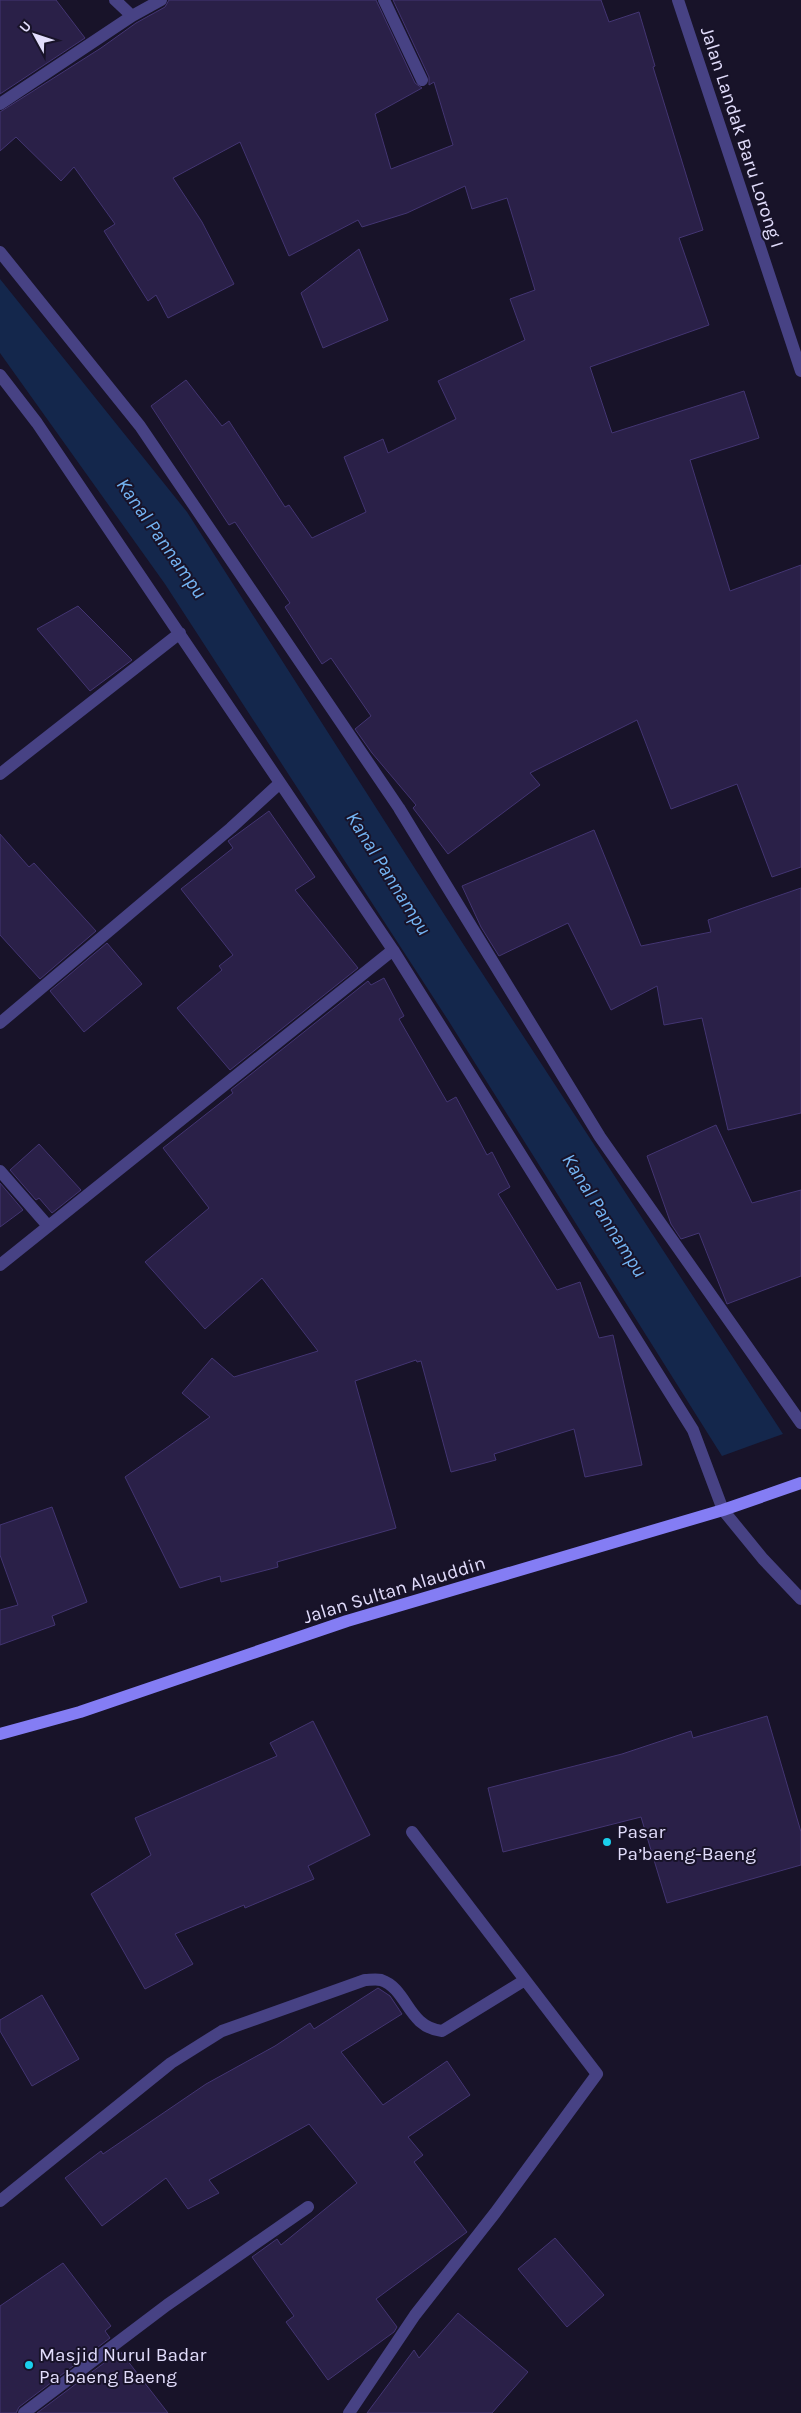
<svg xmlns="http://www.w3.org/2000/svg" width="801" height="2413" viewBox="0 0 801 2413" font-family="Karla,sans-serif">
<rect width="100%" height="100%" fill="#181329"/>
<!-- water -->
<path fill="#14274c" d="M 0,279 L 187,512 L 467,950 L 783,1434 L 722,1456 L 448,1020 L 165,584 L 0,353 Z"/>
<!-- building -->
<path fill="#2a2048" stroke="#433572" d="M 0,0 L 56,0 L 85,38 L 0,94 Z
M 169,0 L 376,0 L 415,83 L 422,88 L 375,114 L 391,169 L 453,145 L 434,82 L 429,85 L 429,77 L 393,0 L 601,0 L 609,22 L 639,12 L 655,66 L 653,67 L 703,230 L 679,238 L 709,325 L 590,367 L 612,433 L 744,391 L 759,438 L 690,460 L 730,591 L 801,565 L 801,867 L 772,877 L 737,784 L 671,809 L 637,720 L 530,773 L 540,785 L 448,854 L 413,808 L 416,805 L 372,753 L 355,729 L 371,716 L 331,658 L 322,664 L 285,607 L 290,603 L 235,522 L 229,525 L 151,406 L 186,380 L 222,426 L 229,421 L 285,507 L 289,505 L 312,538 L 366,512 L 344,457 L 383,439 L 388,453 L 456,419 L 438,381 L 525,340 L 510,299 L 535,290 L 507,198 L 472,209 L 465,186 L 407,213 L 362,227 L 358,220 L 289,256 L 240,142 L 173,178 L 202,222 L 234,284 L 168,318 L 156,295 L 148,301 L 104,231 L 115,224 L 74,167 L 61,181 L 16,137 L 0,151 L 0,112 L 101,48 L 136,23 L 165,7 Z
M 359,249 L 388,320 L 323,348 L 301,293 Z
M 78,606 L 132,660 L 90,691 L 37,629 Z
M 269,811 L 315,877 L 295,890 L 358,968 L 230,1070 L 177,1008 L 222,970 L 219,966 L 233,955 L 181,889 L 233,848 L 228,841 Z
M 594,830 L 641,946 L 711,932 L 708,920 L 801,888 L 801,1113 L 728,1130 L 702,1018 L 664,1025 L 657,986 L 611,1010 L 568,923 L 499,956 L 481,927 L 462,886 Z
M 0,834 L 29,867 L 34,863 L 96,931 L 40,979 L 0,935 Z
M 107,943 L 142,984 L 84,1032 L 50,991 Z
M 384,978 L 404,1016 L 399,1019 L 447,1102 L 456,1097 L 487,1155 L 492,1152 L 510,1187 L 498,1194 L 557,1290 L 580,1282 L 599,1338 L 613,1335 L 642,1465 L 585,1477 L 574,1429 L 494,1454 L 496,1460 L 451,1472 L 421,1361 L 417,1362 L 416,1360 L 355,1381 L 396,1528 L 277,1562 L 278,1567 L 221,1582 L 220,1576 L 180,1588 L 125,1477 L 210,1417 L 182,1393 L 212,1358 L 234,1377 L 318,1351 L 262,1278 L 205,1329 L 145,1262 L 209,1208 L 163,1148 L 233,1093 L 231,1090 L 368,981 L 371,985 Z
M 716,1125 L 752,1203 L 801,1190 L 801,1276 L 727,1304 L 699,1233 L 681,1239 L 671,1224 L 647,1156 Z
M 39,1144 L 81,1190 L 52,1213 L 39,1198 L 36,1200 L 10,1170 Z
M 0,1183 L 23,1210 L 0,1227 Z
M 52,1507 L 87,1602 L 52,1616 L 55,1625 L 0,1645 L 0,1610 L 18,1605 L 0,1555 L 0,1525 Z
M 767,1716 L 801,1832 L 801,1865 L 667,1903 L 641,1817 L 503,1852 L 488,1788 L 622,1754 L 691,1731 L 693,1738 Z
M 313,1721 L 370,1835 L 308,1866 L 314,1879 L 245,1908 L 244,1905 L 175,1934 L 193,1964 L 145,1989 L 91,1894 L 151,1855 L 135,1818 L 277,1756 L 270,1743 Z
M 378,1988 L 390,1996 L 402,2014 L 341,2052 L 383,2105 L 447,2061 L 470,2095 L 408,2137 L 423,2155 L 414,2162 L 467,2232 L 376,2299 L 397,2327 L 394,2332 L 328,2380 L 286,2322 L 294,2316 L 252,2257 L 277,2239 L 281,2245 L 357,2183 L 309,2124 L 209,2180 L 219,2193 L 188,2209 L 166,2178 L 102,2226 L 65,2178 L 101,2151 L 103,2154 L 206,2084 L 275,2046 L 310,2023 L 314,2029 Z
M 42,1995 L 79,2059 L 32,2086 L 0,2031 L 0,2020 Z
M 555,2238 L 604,2295 L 567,2327 L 518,2269 Z
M 63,2263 L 111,2326 L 105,2331 L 110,2338 L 19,2407 L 16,2413 L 0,2413 L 0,2306 Z
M 458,2313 L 528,2372 L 492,2413 L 367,2413 L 414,2350 L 419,2358 Z
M 120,2351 L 168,2413 L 37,2413 Z"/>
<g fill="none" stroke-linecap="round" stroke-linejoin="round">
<!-- minor -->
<path stroke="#474284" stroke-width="12" d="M 115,0 L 132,16
M 384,0 L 422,80
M 678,0 L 801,371
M 0,104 L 132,16 L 161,0
M 0,252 L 140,426 L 399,808 L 600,1137 L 801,1423
M 0,375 L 37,423 L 393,950 L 693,1430 L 723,1510 L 763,1559 L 801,1599
M 0,774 L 180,633
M 0,1023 L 231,828 L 280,783
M 0,1171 L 48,1226
M 0,1265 L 393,950
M 0,2201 L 171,2063 L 222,2031 L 365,1980 C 369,1980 376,1979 381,1980 C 408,1989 407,2027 442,2031 L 525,1980
M 24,2413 L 167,2305 L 308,2207
M 349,2413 L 415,2315 L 495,2213 L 597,2074 L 412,1832"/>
<!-- secondary -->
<path stroke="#847df4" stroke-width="12" d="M 0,1734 L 80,1712 L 347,1621 L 723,1510 L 801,1483"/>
</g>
<!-- markers -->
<g fill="#1acfec" stroke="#181329" stroke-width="2">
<circle cx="607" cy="1842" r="5"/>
<circle cx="29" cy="2365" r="5"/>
</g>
<g text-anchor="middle" stroke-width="4" stroke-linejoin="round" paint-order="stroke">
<!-- street labels -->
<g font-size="19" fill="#e2ddfc" stroke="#181329">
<text transform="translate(743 137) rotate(72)" y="7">Jalan Landak Baru Lorong I</text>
<text transform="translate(394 1589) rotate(-17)" y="7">Jalan Sultan Alauddin</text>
</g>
<!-- poi labels -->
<g font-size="19" fill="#e2ddfc" stroke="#181329" text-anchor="start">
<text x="617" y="1838">Pasar<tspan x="617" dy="22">Paʼbaeng-Baeng</tspan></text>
<text x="39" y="2361">Masjid Nurul Badar<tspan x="39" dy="22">Pa baeng Baeng</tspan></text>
</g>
<!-- water labels -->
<g font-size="20" font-style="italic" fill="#74b4f3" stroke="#181329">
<text transform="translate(162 538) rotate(55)" y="7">Kanal Pannampu</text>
<text transform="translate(389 873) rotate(58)" y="7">Kanal Pannampu</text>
<text transform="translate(605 1215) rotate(58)" y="7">Kanal Pannampu</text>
</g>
</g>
<!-- north arrow -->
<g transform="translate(35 35) rotate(310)" stroke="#181329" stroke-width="4" paint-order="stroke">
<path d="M0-4L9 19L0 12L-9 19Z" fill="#e2ddfc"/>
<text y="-8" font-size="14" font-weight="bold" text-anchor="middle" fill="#e2ddfc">U</text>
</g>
</svg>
